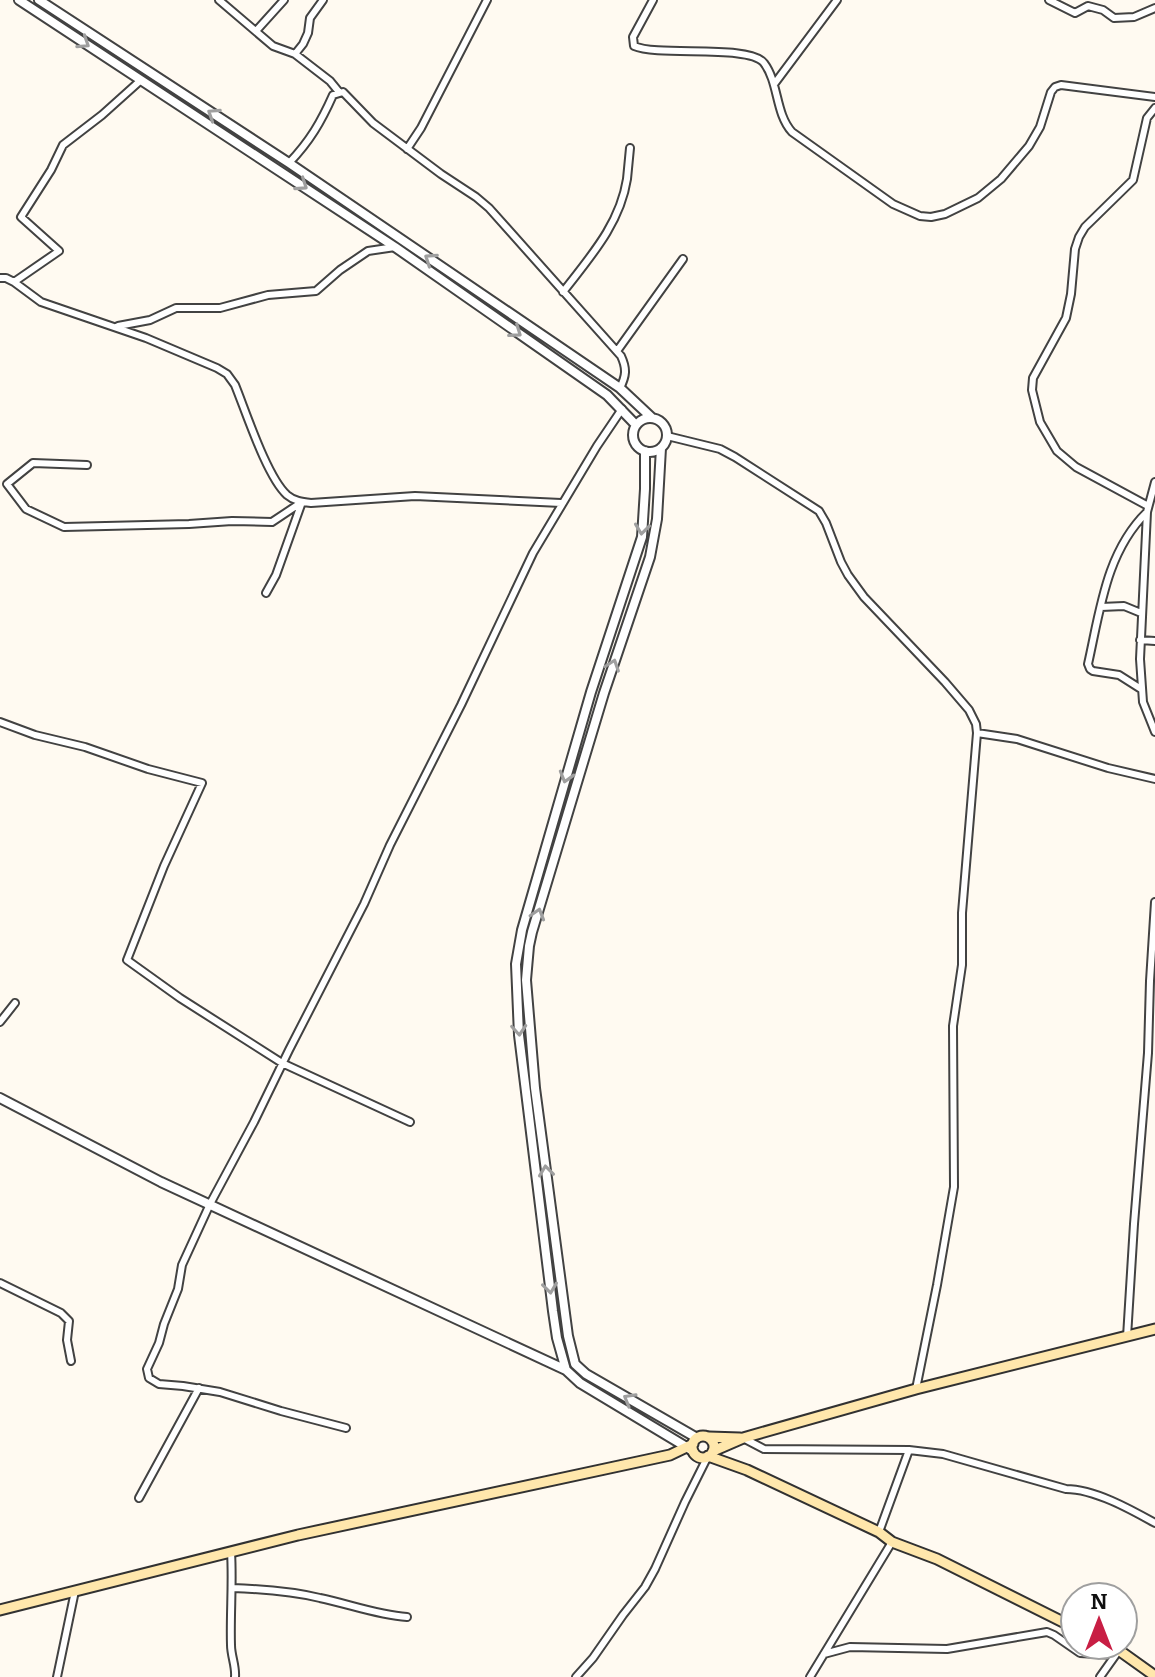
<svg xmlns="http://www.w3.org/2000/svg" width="1155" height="1677" viewBox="0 0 1155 1677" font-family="Bitter,serif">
<rect width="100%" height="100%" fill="#fffaf1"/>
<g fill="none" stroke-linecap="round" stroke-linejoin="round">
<!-- minor casing -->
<g stroke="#424242" stroke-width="10">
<path id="minor" d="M 219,0 L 273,46 L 295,54 L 330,81 L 339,92
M 653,0 L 633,37 L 634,46 C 659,57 749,44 764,63 C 779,83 775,113 792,132 L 893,204 L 920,216 L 931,217 L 945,214 L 978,198 L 1001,179 L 1029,146 L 1040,127 L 1051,92 L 1055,87 L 1061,85 L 1155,97
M 1049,0 L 1075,13 L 1088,6 L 1103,10 L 1114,18 L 1134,17 L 1155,8
M 256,31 L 284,0
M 295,54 L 303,44 L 308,33 L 310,18 L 323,0
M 775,83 L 837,0
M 407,149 L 421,128 L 487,0
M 289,163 C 310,141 321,122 333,95 L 343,92 L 373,123 L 441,174 L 476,197 L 489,208 L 621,356 C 627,369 626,376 620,388
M 0,278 L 6,278 L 14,282 L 41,302 L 146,338 L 217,368 L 227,374 L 235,385 C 246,412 267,477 287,495 C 294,501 302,502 311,503 L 415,496 L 561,503
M 14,282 L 59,251 L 21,217 L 51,170 L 63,145 L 102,115 L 141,80
M 563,292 C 590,257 620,224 627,179 C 628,168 629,158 630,148
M 118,326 L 150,320 L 176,308 L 220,308 L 268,295 L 316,291 L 340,270 L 368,251 L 395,247
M 617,351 L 683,259
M 667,436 L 720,449 L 735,457 L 819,511 L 826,523 L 841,562 L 848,575 L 864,597 L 945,682 L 969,710 L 976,724 L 977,733 L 962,913 L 962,965 L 953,1026 L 954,1187 L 937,1285 L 916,1389
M 87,465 L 33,463 L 7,484 L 26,509 L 64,527 L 189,524 L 232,521 L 272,522 L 302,502 L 276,575 L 266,593
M 1155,482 L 1147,512 L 1140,659 L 1143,702 L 1155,732
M 1148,506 L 1076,467 L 1057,451 L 1040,422 L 1032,390 L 1033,378 L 1066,318 L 1071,294 L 1075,249 L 1079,237 L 1085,227 L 1133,180 L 1147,118 L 1155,108
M 1101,607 L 1124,606 L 1141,613
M 1140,640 L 1155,641
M 1141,689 L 1119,675 L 1093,671 L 1090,669 L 1088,664 C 1100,611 1106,552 1147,512
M 0,722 L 35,735 L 85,747 L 148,769 L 202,783 L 164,866 L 127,960 L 180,998 L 282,1063 L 410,1122
M 977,733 L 1017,739 L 1108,768 L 1155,779
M 0,1022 L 15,1003
M 0,1283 L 61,1313 L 69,1321 L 67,1340 L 71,1361
M 1127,1337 L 1134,1224 L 1148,1053 L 1150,981 L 1155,902
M 346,1428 L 281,1411 L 220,1392 L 183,1386 L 159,1384 L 149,1378 L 147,1369 L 159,1343 L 164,1324 L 178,1289 L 182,1265 L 210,1204 L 254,1122 L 289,1050 L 364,904 L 390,845 L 461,705 L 533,553 L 597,446 L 622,409
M 743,1438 L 764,1449 L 909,1450 L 943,1454 L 1066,1489 C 1094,1489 1130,1509 1155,1523
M 139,1498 L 199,1388
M 879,1532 L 909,1450
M 231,1552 C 233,1583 230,1614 231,1645 C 231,1656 236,1666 235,1677
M 232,1588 C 262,1589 291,1591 320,1598 C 349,1604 377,1615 407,1617
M 824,1654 L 850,1647 L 947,1649 L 1047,1632 L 1054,1635 L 1080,1653 L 1115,1655
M 57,1677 L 75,1591
M 576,1677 L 593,1658 L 623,1615 L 645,1587 L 655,1569 L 685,1502 L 708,1456
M 810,1677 L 892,1542
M 1100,1677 L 1117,1653"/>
</g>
<!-- tertiary casing -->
<g stroke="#424242" stroke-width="12">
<path id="tertiary" d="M 19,0 L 395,247 L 607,395 L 636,425
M 39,0 L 289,163 L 620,388 L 652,418
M633 435a17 17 0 1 1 34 0a17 17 0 1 1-34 0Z
M 661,448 L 657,519 L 650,557 L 604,693 L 532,932 L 529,946 L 526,980 L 535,1088 L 568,1336 L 575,1364 L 586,1374 L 697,1438
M 645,451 L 645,489 L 642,537 L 591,692 L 522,930 L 516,964 L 519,1035 L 553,1311 L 557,1338 L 566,1370 L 580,1383 L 693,1451
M 0,1098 L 161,1182 L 566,1370"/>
</g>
<!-- secondary casing -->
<g stroke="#313131" stroke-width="13">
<path id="secondary" d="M692 1447a11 11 0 1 1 22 0a11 11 0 1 1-22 0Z
M 709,1437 L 740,1438
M 713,1451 L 743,1438 L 916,1389 L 1155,1329
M 708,1456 L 747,1470 L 879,1532 L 892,1542 L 937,1559 L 1075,1628
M 0,1610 L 298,1535 L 670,1455 L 693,1444
M 1109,1645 L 1120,1651 L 1155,1676"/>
</g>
<!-- minor -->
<use href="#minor" stroke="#fff" stroke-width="6"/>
<!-- tertiary -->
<use href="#tertiary" stroke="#fff" stroke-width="8"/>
<!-- secondary -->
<use href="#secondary" stroke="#ffe7ac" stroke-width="9"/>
</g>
<!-- one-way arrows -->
<defs><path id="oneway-chevron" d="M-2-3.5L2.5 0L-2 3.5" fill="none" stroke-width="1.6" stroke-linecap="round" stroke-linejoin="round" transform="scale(2)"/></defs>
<g stroke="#9f9f9f">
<use href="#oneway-chevron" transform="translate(84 43) rotate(33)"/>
<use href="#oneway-chevron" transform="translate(213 114) rotate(-147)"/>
<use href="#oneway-chevron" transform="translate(302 185) rotate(34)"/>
<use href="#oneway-chevron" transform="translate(430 259) rotate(-146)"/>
<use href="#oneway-chevron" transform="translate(516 332) rotate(35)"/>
<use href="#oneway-chevron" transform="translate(642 529) rotate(97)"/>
<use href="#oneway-chevron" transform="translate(613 665) rotate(-71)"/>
<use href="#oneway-chevron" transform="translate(566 777) rotate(106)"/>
<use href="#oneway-chevron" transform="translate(538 914) rotate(-73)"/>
<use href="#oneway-chevron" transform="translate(519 1030) rotate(86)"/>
<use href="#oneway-chevron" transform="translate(546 1171) rotate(-97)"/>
<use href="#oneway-chevron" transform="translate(550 1288) rotate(83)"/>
<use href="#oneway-chevron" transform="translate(629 1399) rotate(-150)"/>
</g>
<!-- north arrow -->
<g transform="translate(1099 1621)"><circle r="38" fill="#ffffff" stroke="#9f9f9f" stroke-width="2"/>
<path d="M0-6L14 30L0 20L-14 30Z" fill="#c81e44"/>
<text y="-12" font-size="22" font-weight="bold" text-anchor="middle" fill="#0f0f0f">N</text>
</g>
</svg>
